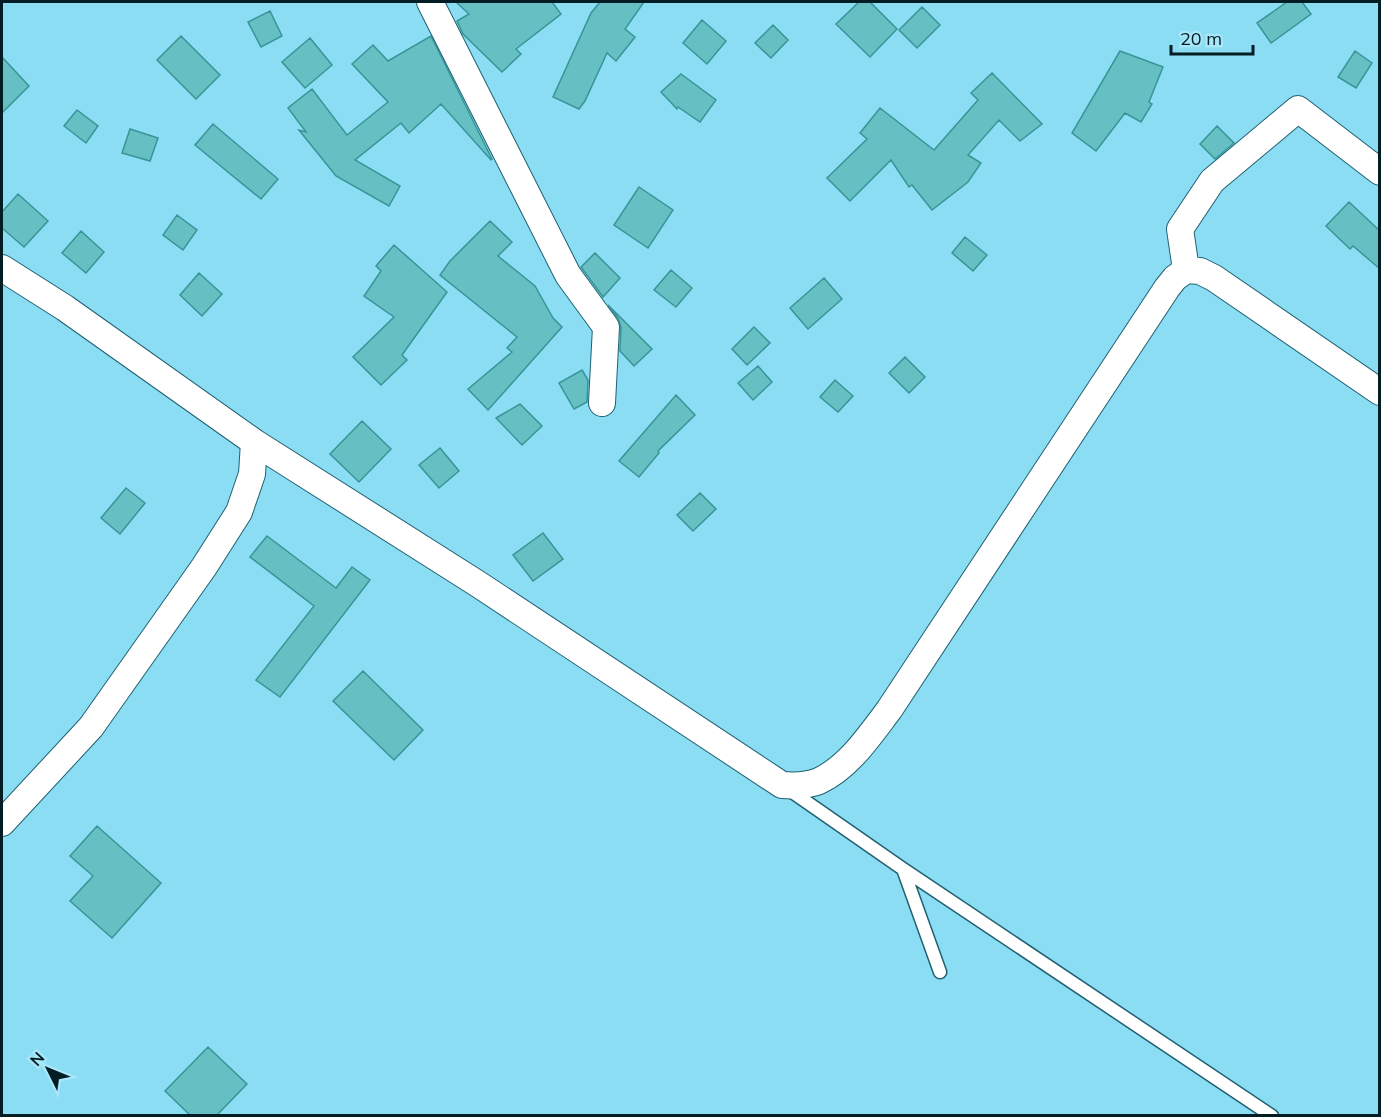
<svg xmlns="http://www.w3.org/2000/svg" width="1381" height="1117" viewBox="0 0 1381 1117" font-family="Mulish,sans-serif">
<rect width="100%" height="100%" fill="#8bddf4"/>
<!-- building -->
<path fill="#66c0c3" stroke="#379497" stroke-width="1.5" d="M 456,2 L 552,2 L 561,14 L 516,49 L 521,54 L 502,72 L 463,34 L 457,21 L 469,14 Z
M 600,2 L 644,2 L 625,29 L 635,37 L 616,61 L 607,53 L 585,101 L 579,109 L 553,97 L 591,13 Z
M 859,2 L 870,2 L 897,29 L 870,57 L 836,24 Z
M 1287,2 L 1302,2 L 1311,14 L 1271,43 L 1257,23 Z
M 922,7 L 940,25 L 917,48 L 899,30 Z
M 270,11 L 282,36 L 261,47 L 248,22 Z
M 702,20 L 726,41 L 707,64 L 683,43 Z
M 773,25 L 788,40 L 771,58 L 755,43 Z
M 181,36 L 220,75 L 196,99 L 157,60 Z
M 431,36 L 492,159 L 491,160 L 441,104 L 409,133 L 401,123 L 355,160 L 400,186 L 389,206 L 336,176 L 299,130 L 306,132 L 288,108 L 312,89 L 347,135 L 388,102 L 352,64 L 373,45 L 388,61 Z
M 310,38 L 332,65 L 305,88 L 282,62 Z
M 1120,51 L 1163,67 L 1149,102 L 1152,104 L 1141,122 L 1125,113 L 1096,151 L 1072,133 Z
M 1355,51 L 1372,63 L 1356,88 L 1338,77 Z
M 2,57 L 29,86 L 2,113 Z
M 992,73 L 1042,124 L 1020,141 L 999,120 L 968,155 L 981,163 L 968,182 L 932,210 L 912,185 L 909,187 L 891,160 L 850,201 L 827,178 L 867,139 L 860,133 L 880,108 L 934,150 L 978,100 L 971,93 Z
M 681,74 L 716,100 L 700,122 L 678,107 L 677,109 L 661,92 Z
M 77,110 L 98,126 L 86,143 L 64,126 Z
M 213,124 L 278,179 L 261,199 L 195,145 Z
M 1217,126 L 1234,143 L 1215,159 L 1200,144 Z
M 130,129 L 158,138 L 150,161 L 122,153 Z
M 639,187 L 673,210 L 648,248 L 614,225 Z
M 18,194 L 48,221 L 24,247 L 2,228 L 2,212 Z
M 1349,202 L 1380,231 L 1380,269 L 1353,246 L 1350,249 L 1326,226 Z
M 177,215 L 197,230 L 183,250 L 163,235 Z
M 490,221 L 512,242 L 498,256 L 535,286 L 553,318 L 562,327 L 488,410 L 468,389 L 512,352 L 507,348 L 517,337 L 440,275 L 450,261 Z
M 81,231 L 104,252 L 86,273 L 62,253 Z
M 965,237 L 987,255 L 973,271 L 952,253 Z
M 394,245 L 447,292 L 402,355 L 407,360 L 381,385 L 353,357 L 394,317 L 364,296 L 381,271 L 376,266 Z
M 595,253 L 620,278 L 603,297 L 581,267 Z
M 671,270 L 692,288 L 676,307 L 654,290 Z
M 199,273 L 222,294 L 202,316 L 180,295 Z
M 824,278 L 842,299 L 808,329 L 790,308 Z
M 608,305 L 652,349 L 634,366 L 620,351 L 621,327 L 618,318 Z
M 754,327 L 770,343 L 747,365 L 732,349 Z
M 905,357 L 925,377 L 909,393 L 889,373 Z
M 758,366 L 772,382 L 753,400 L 738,383 Z
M 582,370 L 588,380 L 587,402 L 574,409 L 559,383 Z
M 835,380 L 853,396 L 838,412 L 820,397 Z
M 676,395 L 695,415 L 658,451 L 659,453 L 639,477 L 619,461 Z
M 520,404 L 542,426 L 522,445 L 496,418 Z
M 362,421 L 391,449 L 359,482 L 330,454 Z
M 440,448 L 459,471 L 439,488 L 419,465 Z
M 126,488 L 145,503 L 120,534 L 101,518 Z
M 700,493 L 716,509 L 693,531 L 677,515 Z
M 543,533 L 563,559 L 533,581 L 513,555 Z
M 267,536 L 336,588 L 352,567 L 370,580 L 280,697 L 256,680 L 314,606 L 250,557 Z
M 363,671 L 423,730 L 394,760 L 333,701 Z
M 97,826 L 161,883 L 112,938 L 70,901 L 93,876 L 70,856 Z
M 208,1047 L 247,1084 L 216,1116 L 191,1116 L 165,1091 Z"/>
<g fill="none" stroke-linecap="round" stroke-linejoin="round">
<!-- service casing -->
<g stroke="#206071" stroke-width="15">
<path id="service" d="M 788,789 L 903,869 L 1272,1116
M 903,869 L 940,972"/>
</g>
<!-- minor casing -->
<g stroke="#206071" stroke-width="28">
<path id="minor" d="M 430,2 L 568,275 L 606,327 L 602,403
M 2,268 L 65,308 L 254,442 L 252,474 L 239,512 L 204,567 L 91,727 L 2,823
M 1186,270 L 1180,229 L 1212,181 L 1298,109 L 1380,172
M 254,442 L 478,584 L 782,785 C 795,786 807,786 819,781 C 849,767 870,735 889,710 L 1167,288 L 1175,278 L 1186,270 L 1200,271 L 1214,278 L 1380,392"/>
</g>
<!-- service -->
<use href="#service" stroke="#fff" stroke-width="12"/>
<!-- minor -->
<use href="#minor" stroke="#fff" stroke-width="26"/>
</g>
<!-- border -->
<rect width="1381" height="1117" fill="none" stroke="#031d24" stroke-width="6"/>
<!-- north arrow -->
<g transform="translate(48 1069) rotate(313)" stroke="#a8e7fa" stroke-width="4.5" paint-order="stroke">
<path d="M0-4.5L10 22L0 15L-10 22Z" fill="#031d24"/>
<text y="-9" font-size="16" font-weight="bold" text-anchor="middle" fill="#031d24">N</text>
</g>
<!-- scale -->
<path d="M1171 45v9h82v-9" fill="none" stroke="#031d24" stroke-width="3"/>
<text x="1180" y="45" font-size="18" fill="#031d24" stroke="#a8e7fa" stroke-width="4.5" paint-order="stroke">20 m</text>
</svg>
